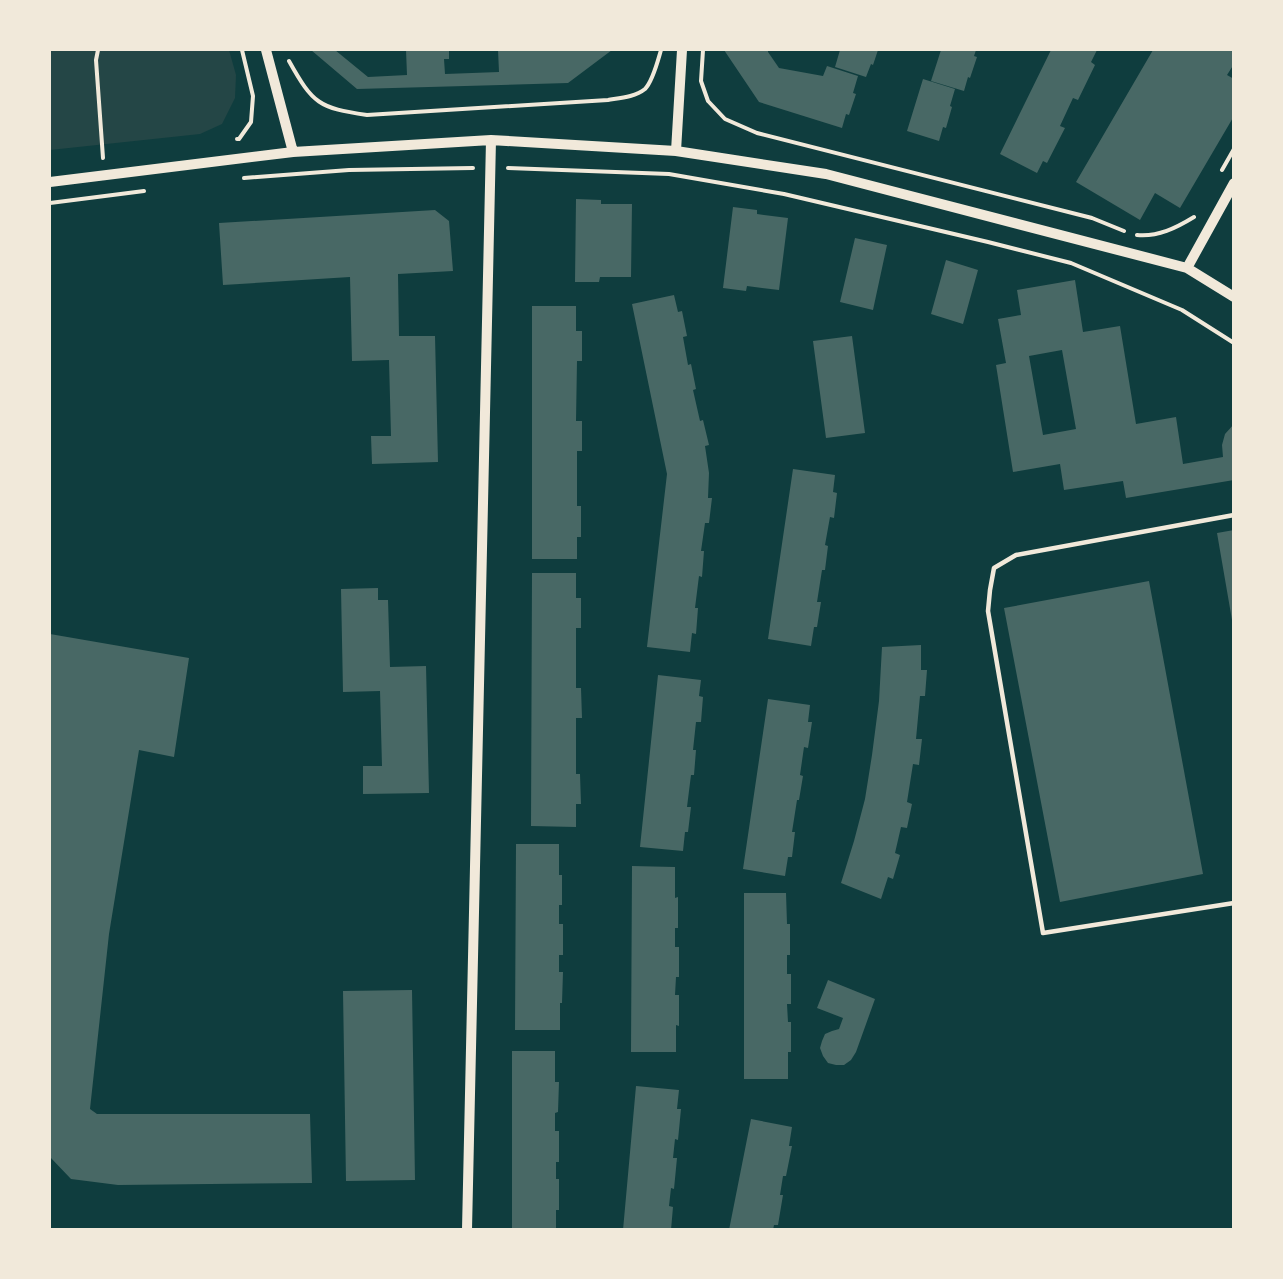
<svg xmlns="http://www.w3.org/2000/svg" width="1283" height="1279" viewBox="0 0 1283 1279" font-family="Mulish,sans-serif">
<rect width="100%" height="100%" fill="#0f3d3e"/>
<!-- green -->
<path fill="#244646" d="M 50,50 L 229,50 L 236,75 L 235,98 L 222,124 L 200,134 L 50,150 Z"/>
<!-- building -->
<path fill="#486865" fill-rule="evenodd" d="M 311,50 L 335,50 L 368,77 L 407,75 L 406,50 L 449,50 L 449,59 L 444,59 L 445,74 L 499,72 L 498,50 L 612,50 L 568,83 L 357,89 Z
M 724,50 L 768,50 L 768,52 L 779,68 L 823,76 L 827,66 L 858,76 L 853,93 L 856,94 L 849,115 L 846,114 L 842,128 L 759,102 Z
M 840,50 L 878,50 L 873,65 L 871,64 L 866,77 L 835,67 Z
M 941,50 L 976,50 L 974,56 L 977,57 L 970,78 L 968,77 L 964,91 L 931,81 Z
M 1051,50 L 1097,50 L 1091,62 L 1095,65 L 1078,100 L 1073,98 L 1060,126 L 1065,128 L 1047,163 L 1043,161 L 1037,173 L 1000,154 Z
M 1153,50 L 1229,50 L 1234,52 L 1234,64 L 1227,75 L 1234,79 L 1234,116 L 1180,208 L 1155,193 L 1140,220 L 1076,182 Z
M 923,79 L 955,89 L 950,106 L 952,107 L 946,128 L 943,127 L 939,141 L 907,131 Z
M 576,199 L 601,200 L 601,204 L 632,204 L 631,277 L 600,277 L 599,282 L 575,282 Z
M 733,207 L 757,210 L 757,214 L 788,218 L 779,290 L 747,286 L 746,291 L 723,288 Z
M 435,210 L 449,221 L 453,271 L 398,274 L 399,336 L 435,336 L 438,462 L 372,464 L 371,436 L 391,436 L 389,360 L 352,361 L 350,277 L 223,285 L 219,223 Z
M 855,238 L 887,245 L 873,310 L 840,302 Z
M 946,260 L 978,270 L 963,324 L 931,314 Z
M 1075,280 L 1083,332 L 1120,326 L 1136,424 L 1176,417 L 1183,464 L 1223,457 L 1222,445 L 1225,434 L 1234,424 L 1234,480 L 1126,498 L 1123,481 L 1064,490 L 1060,464 L 1013,472 L 996,365 L 1006,363 L 998,319 L 1021,315 L 1017,290 ZM 1062,350 L 1076,429 L 1043,435 L 1029,356 Z
M 674,295 L 678,312 L 682,311 L 687,336 L 683,337 L 688,365 L 691,364 L 696,389 L 693,390 L 700,421 L 703,420 L 709,445 L 705,446 L 709,473 L 708,498 L 712,498 L 709,523 L 705,523 L 701,551 L 704,551 L 702,577 L 699,576 L 695,608 L 698,608 L 696,634 L 692,633 L 690,652 L 647,647 L 667,474 L 632,304 Z
M 532,306 L 576,306 L 576,331 L 582,331 L 582,361 L 577,361 L 576,421 L 582,421 L 582,451 L 577,451 L 577,506 L 581,506 L 581,537 L 577,537 L 577,559 L 532,559 Z
M 852,336 L 865,433 L 826,438 L 813,341 Z
M 793,469 L 835,475 L 833,492 L 837,493 L 834,518 L 830,517 L 825,545 L 828,546 L 825,570 L 822,570 L 817,602 L 821,602 L 817,627 L 814,627 L 811,646 L 768,639 Z
M 1234,530 L 1234,620 L 1232,620 L 1217,533 Z
M 532,573 L 576,573 L 576,598 L 581,598 L 581,628 L 576,628 L 576,688 L 581,688 L 582,718 L 576,718 L 576,774 L 580,774 L 581,804 L 576,804 L 576,827 L 531,826 Z
M 1149,581 L 1203,874 L 1060,902 L 1004,608 Z
M 378,588 L 378,600 L 388,600 L 390,667 L 426,666 L 429,793 L 363,794 L 363,766 L 382,766 L 380,691 L 343,692 L 341,589 Z
M 50,634 L 189,658 L 174,757 L 139,750 L 109,934 L 90,1109 L 97,1114 L 310,1114 L 312,1183 L 118,1185 L 71,1179 L 50,1157 Z
M 921,645 L 921,670 L 927,670 L 925,696 L 920,696 L 916,739 L 922,739 L 919,765 L 913,764 L 907,802 L 912,804 L 907,828 L 901,827 L 895,853 L 900,855 L 893,879 L 888,877 L 881,899 L 841,883 L 854,841 L 865,799 L 872,755 L 879,701 L 882,647 Z
M 658,675 L 701,680 L 699,696 L 703,697 L 701,722 L 696,722 L 693,750 L 696,750 L 694,775 L 691,775 L 687,807 L 691,807 L 688,832 L 685,832 L 683,851 L 640,847 Z
M 768,699 L 810,705 L 808,722 L 812,722 L 808,748 L 804,747 L 800,775 L 803,776 L 799,800 L 797,800 L 792,832 L 795,832 L 792,857 L 788,857 L 785,876 L 743,869 Z
M 516,844 L 559,844 L 559,875 L 562,875 L 562,905 L 559,905 L 559,924 L 563,924 L 563,955 L 559,955 L 559,972 L 563,972 L 562,1003 L 560,1003 L 560,1030 L 515,1030 Z
M 632,866 L 675,867 L 675,898 L 678,897 L 678,928 L 675,928 L 675,947 L 679,947 L 679,977 L 676,977 L 675,995 L 679,995 L 679,1026 L 676,1025 L 676,1052 L 631,1052 Z
M 744,893 L 786,893 L 787,924 L 790,924 L 790,955 L 787,955 L 787,974 L 791,974 L 791,1004 L 787,1004 L 788,1022 L 791,1022 L 791,1052 L 788,1052 L 788,1079 L 744,1079 Z
M 828,980 L 875,999 L 856,1052 L 851,1060 L 844,1065 L 836,1065 L 828,1063 L 823,1056 L 820,1048 L 822,1041 L 825,1034 L 832,1031 L 839,1029 L 843,1018 L 817,1008 Z
M 412,990 L 415,1180 L 346,1181 L 343,991 Z
M 512,1051 L 555,1051 L 555,1082 L 559,1082 L 558,1112 L 555,1113 L 555,1131 L 559,1131 L 559,1162 L 556,1162 L 556,1179 L 559,1179 L 559,1210 L 556,1210 L 556,1230 L 512,1230 Z
M 636,1086 L 679,1090 L 677,1109 L 681,1109 L 678,1140 L 675,1139 L 673,1158 L 677,1158 L 674,1189 L 671,1188 L 669,1206 L 673,1207 L 671,1230 L 623,1230 Z
M 751,1119 L 792,1127 L 789,1146 L 792,1146 L 786,1176 L 783,1176 L 780,1195 L 783,1195 L 778,1225 L 774,1225 L 773,1230 L 729,1230 Z"/>
<g fill="none" stroke-linecap="round" stroke-linejoin="round">
<!-- path -->
<path stroke="#f1e9da" stroke-width="4" d="M 98,50 L 96,60 L 103,158
M 703,50 L 701,81 L 708,101 L 725,119 L 757,133 L 1092,218 L 1124,231
M 289,61 C 313,104 319,108 367,115 L 608,100 C 620,98 635,97 645,89 C 653,81 658,60 661,50
M 237,139 L 239,139 L 251,122 L 253,96 L 242,50
M 508,168 L 669,174 L 784,194 L 988,242 L 1071,263 L 1182,310 L 1234,343
M 1222,170 L 1234,149
M 244,178 L 349,170 L 473,168
M 50,203 L 144,191
M 1137,235 C 1158,237 1176,228 1194,217"/>
<!-- service -->
<path stroke="#f1e9da" stroke-width="4.5" d="M 1234,515 L 1016,555 L 994,568 L 990,590 L 988,611 L 1043,933 L 1234,903"/>
<!-- tertiary -->
<path stroke="#f1e9da" stroke-width="10" d="M 266,50 L 293,152
M 676,151 L 682,50
M 50,182 L 293,152 L 491,140 L 676,151 L 826,174 L 1187,268 L 1234,297
M 1187,268 L 1234,183
M 467,1230 L 491,140"/>
</g>
<!-- border -->
<rect width="1283" height="1279" fill="none" stroke="#f1e9da" stroke-width="102"/>
</svg>
